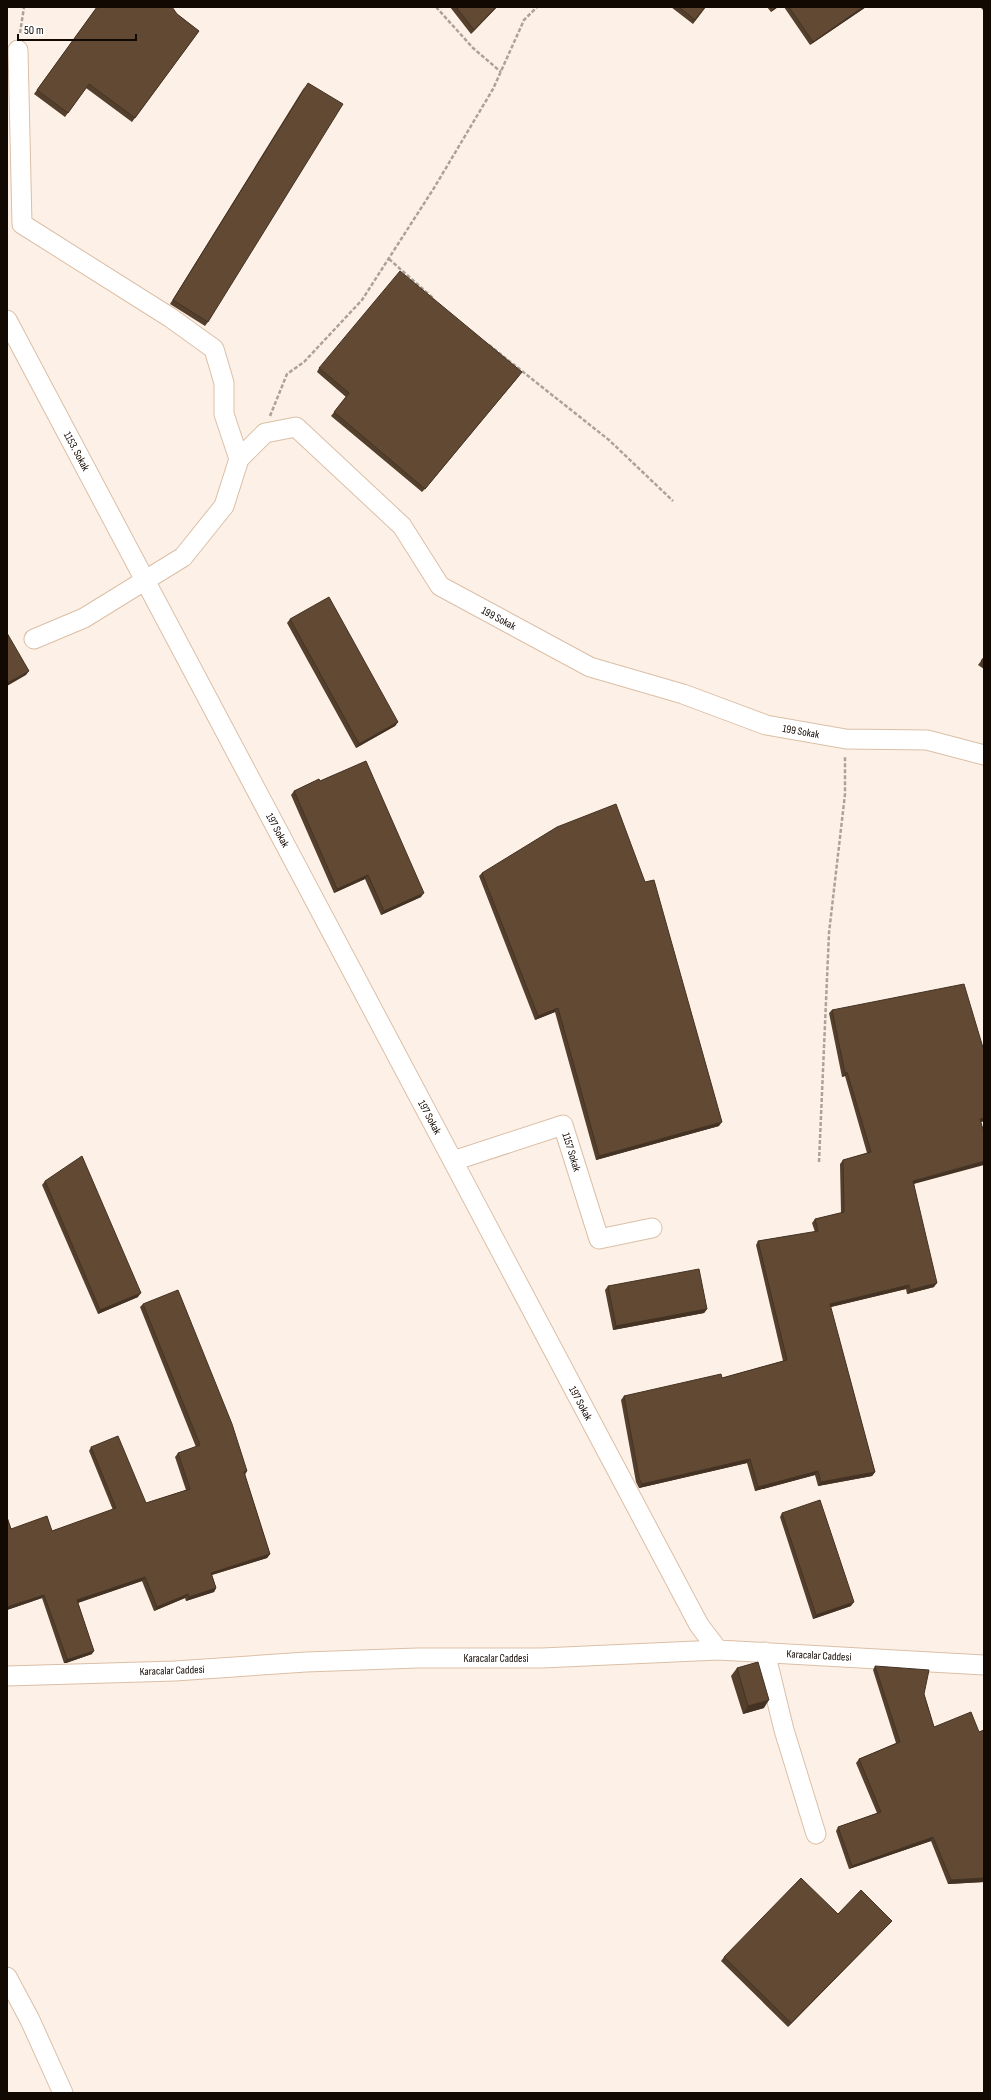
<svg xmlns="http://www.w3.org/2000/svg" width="991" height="2100" viewBox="0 0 991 2100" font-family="'Sofia Sans Condensed',sans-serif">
<rect width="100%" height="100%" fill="#fdf1e7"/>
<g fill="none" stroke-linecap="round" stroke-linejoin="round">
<!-- minor casing -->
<g stroke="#dbbfa6" stroke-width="21">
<path id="minor" d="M 18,50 L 22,224 L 171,318 L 214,349 L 224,383 L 224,414 L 239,459
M 7,320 L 699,1625 L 718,1650
M 34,639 L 84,618 L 183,557 L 224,506 L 239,459 L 265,433 L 296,427 L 402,526 L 440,586 L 590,667 L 683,694 L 766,725 L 846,739 L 927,740 L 984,755
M 453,1161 L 563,1125 L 599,1239 L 652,1228
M 765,1652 L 784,1730 L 816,1834
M 7,1676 L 175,1671 L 306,1662 L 417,1658 L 542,1658 L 718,1650 L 984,1665
M 7,1977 L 30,2020 L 63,2093"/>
</g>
<!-- path -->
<path stroke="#ada299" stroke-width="2.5" stroke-dasharray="4 2" stroke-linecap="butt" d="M 436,7 L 473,48 L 501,72
M 20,33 L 24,7
M 389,259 L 433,298
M 489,345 L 609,440 L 673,501
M 270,416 L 287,374 L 304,362 L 362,300 L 434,188 L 493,89 L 524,20 L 537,7
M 819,1162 L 829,933 L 845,794 L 845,756"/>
<!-- minor -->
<use href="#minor" stroke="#fff" stroke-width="19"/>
</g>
<!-- wall -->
<path fill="#533f2c" d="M 97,7 L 177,14 L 199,31 L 132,122 L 86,88 L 65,117 L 34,94 Z
M 450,7 L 497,7 L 471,34 Z
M 671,7 L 706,7 L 693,24 Z
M 767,7 L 778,7 L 771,12 Z
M 784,7 L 866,7 L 810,45 Z
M 980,7 L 984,7 L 984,11 Z
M 305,86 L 208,322 L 205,326 L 170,304 Z
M 319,368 L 519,376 L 422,492 L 331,416 L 346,397 L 317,372 Z
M 290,619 L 398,722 L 395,726 L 356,748 L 287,623 Z
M 984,657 L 984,669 L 978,665 Z
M 320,781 L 421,897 L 381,915 L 365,879 L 334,893 L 291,795 L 294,791 Z
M 482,873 L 645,882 L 719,1126 L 596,1160 L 555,1012 L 535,1020 L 479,876 Z
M 832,1010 L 984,1051 L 984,1121 L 981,1122 L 914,1184 L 934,1287 L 907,1294 L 906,1289 L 830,1307 L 875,1472 L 872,1476 L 818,1486 L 815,1475 L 755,1491 L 747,1463 L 639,1488 L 636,1482 L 621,1400 L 624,1396 L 722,1378 L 783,1361 L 756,1245 L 758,1241 L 815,1232 L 812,1223 L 815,1219 L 841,1213 L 840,1164 L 843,1160 L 867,1153 L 845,1076 L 842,1077 L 829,1013 Z
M 45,1181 L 138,1297 L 98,1314 L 42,1185 Z
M 608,1286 L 707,1309 L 704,1313 L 613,1330 L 605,1290 Z
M 143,1304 L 247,1471 L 245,1475 L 270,1554 L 267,1558 L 212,1575 L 216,1588 L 214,1592 L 186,1601 L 185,1598 L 154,1611 L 142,1581 L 78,1603 L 92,1654 L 66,1663 L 64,1663 L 42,1598 L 7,1610 L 7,1517 L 11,1529 L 52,1531 L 113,1510 L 89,1451 L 91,1447 L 146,1503 L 186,1490 L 175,1457 L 178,1453 L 196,1447 L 140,1307 Z
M 782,1513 L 851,1606 L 813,1619 L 780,1517 Z
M 875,1666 L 924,1694 L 934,1727 L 979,1732 L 984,1730 L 984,1882 L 948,1884 L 931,1841 L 849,1869 L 836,1831 L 838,1827 L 877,1813 L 856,1763 L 859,1759 L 896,1743 L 873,1670 Z
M 737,1668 L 764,1708 L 743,1714 L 731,1676 Z
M 838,1914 L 892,1921 L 889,1924 L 788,2027 L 721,1961 L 724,1957 Z"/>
<!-- shaded-wall -->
<path fill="#443324" d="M 496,7 L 497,7 L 471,34 L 474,30 Z
M 775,7 L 778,7 L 771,12 L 774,8 Z
M 863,7 L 866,7 L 810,45 L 813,42 Z
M 522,372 L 519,376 L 422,492 L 425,489 Z
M 29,671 L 26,675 L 7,686 L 7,683 Z
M 398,722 L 395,726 L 356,748 L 359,744 Z
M 368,875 L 365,879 L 334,893 L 337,889 Z
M 424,893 L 421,897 L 381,915 L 384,911 Z
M 558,1008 L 555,1012 L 535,1020 L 538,1016 Z
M 847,1072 L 845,1076 L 842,1077 L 845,1073 Z
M 984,1118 L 984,1121 L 977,1123 L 980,1119 Z
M 722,1122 L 719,1126 L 596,1160 L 599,1156 Z
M 984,1161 L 984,1165 L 910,1185 L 913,1181 Z
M 937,1283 L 934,1287 L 907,1294 L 910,1290 Z
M 909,1285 L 906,1289 L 827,1308 L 830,1304 Z
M 141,1293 L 138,1297 L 98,1314 L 100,1310 Z
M 707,1309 L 704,1313 L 613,1330 L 616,1326 Z
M 750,1459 L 747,1463 L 639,1488 L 642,1484 Z
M 818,1471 L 815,1475 L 755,1491 L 758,1487 Z
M 875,1472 L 872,1476 L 818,1486 L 821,1482 Z
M 270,1554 L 267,1558 L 208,1576 L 211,1573 Z
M 145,1577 L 142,1581 L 74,1604 L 77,1600 Z
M 216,1588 L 214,1592 L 186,1601 L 189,1597 Z
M 188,1594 L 185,1598 L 154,1611 L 157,1607 Z
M 44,1595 L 42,1598 L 7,1610 L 7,1607 Z
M 854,1602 L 851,1606 L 813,1619 L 816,1615 Z
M 94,1651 L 92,1654 L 66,1663 L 64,1663 L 67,1659 Z
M 769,1700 L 764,1708 L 743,1714 L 748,1706 Z
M 933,1837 L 931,1841 L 849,1869 L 852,1866 Z
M 984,1878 L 984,1882 L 948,1884 L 951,1880 Z
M 892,1921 L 889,1924 L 788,2027 L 791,2023 Z"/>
<!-- building -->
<path fill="#614933" stroke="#443324" d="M 97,7 L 172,7 L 177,14 L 199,31 L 135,118 L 89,84 L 68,113 L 37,90 Z
M 456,7 L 496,7 L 474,30 Z
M 679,7 L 705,7 L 695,20 Z
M 789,7 L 863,7 L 813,42 Z
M 308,83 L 343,104 L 208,322 L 173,300 Z
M 400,271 L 522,372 L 425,489 L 334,412 L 349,393 L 319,368 Z
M 329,597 L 398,722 L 359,744 L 290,619 Z
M 7,633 L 29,671 L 7,683 Z
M 984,657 L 984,663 L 981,661 Z
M 366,761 L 424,893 L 384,911 L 368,875 L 337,889 L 294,791 L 319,779 L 320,781 Z
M 616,804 L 645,882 L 654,880 L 722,1122 L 599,1156 L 558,1008 L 538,1016 L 482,873 L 557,827 Z
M 964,984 L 984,1051 L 984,1118 L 980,1119 L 984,1133 L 984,1161 L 913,1181 L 937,1283 L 910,1290 L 909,1285 L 830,1304 L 875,1472 L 821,1482 L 818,1471 L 758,1487 L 750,1459 L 642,1484 L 639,1478 L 624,1396 L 721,1374 L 722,1378 L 787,1360 L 758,1241 L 818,1231 L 815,1219 L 844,1212 L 843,1160 L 871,1152 L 847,1072 L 845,1073 L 832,1010 Z
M 82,1156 L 141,1293 L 100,1310 L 45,1181 Z
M 699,1269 L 707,1309 L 616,1326 L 608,1286 Z
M 178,1290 L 232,1424 L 247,1471 L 244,1472 L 270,1554 L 211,1573 L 216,1588 L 189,1597 L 188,1594 L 157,1607 L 145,1577 L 77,1600 L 94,1651 L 69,1659 L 67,1659 L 44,1595 L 7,1607 L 7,1517 L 11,1529 L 47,1516 L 52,1531 L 116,1508 L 91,1447 L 118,1436 L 146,1503 L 190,1489 L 178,1453 L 200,1445 L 143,1304 Z
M 820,1500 L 854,1602 L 816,1615 L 782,1513 Z
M 758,1662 L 769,1700 L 748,1706 L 737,1668 Z
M 875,1666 L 929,1670 L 924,1694 L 934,1727 L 971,1712 L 979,1732 L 984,1730 L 984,1878 L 951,1880 L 933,1837 L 852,1866 L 838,1827 L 881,1812 L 859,1759 L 900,1742 Z
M 801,1878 L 838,1914 L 861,1890 L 892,1921 L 791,2023 L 724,1957 Z"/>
<g text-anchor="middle" stroke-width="4" stroke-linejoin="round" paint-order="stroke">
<!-- street labels -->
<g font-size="11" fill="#130903" stroke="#fff">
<text transform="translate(77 451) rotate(62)" y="4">1153. Sokak</text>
<text transform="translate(499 618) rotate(28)" y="4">199 Sokak</text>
<text transform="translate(801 731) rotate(10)" y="4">199 Sokak</text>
<text transform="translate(278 830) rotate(62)" y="4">197 Sokak</text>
<text transform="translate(430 1117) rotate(62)" y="4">197 Sokak</text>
<text transform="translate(572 1152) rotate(73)" y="4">1157 Sokak</text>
<text transform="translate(581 1403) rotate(62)" y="4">197 Sokak</text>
<text transform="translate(819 1655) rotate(3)" y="4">Karacalar Caddesi</text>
<text x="496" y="1662">Karacalar Caddesi</text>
<text transform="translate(172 1670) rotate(-2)" y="4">Karacalar Caddesi</text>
</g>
</g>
<!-- border -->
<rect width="991" height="2100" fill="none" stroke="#130903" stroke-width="16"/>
<!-- scale -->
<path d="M18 34v6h118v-6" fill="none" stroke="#130903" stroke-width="2"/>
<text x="24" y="34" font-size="12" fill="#130903" stroke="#ffffff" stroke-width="3" paint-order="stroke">50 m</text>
</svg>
